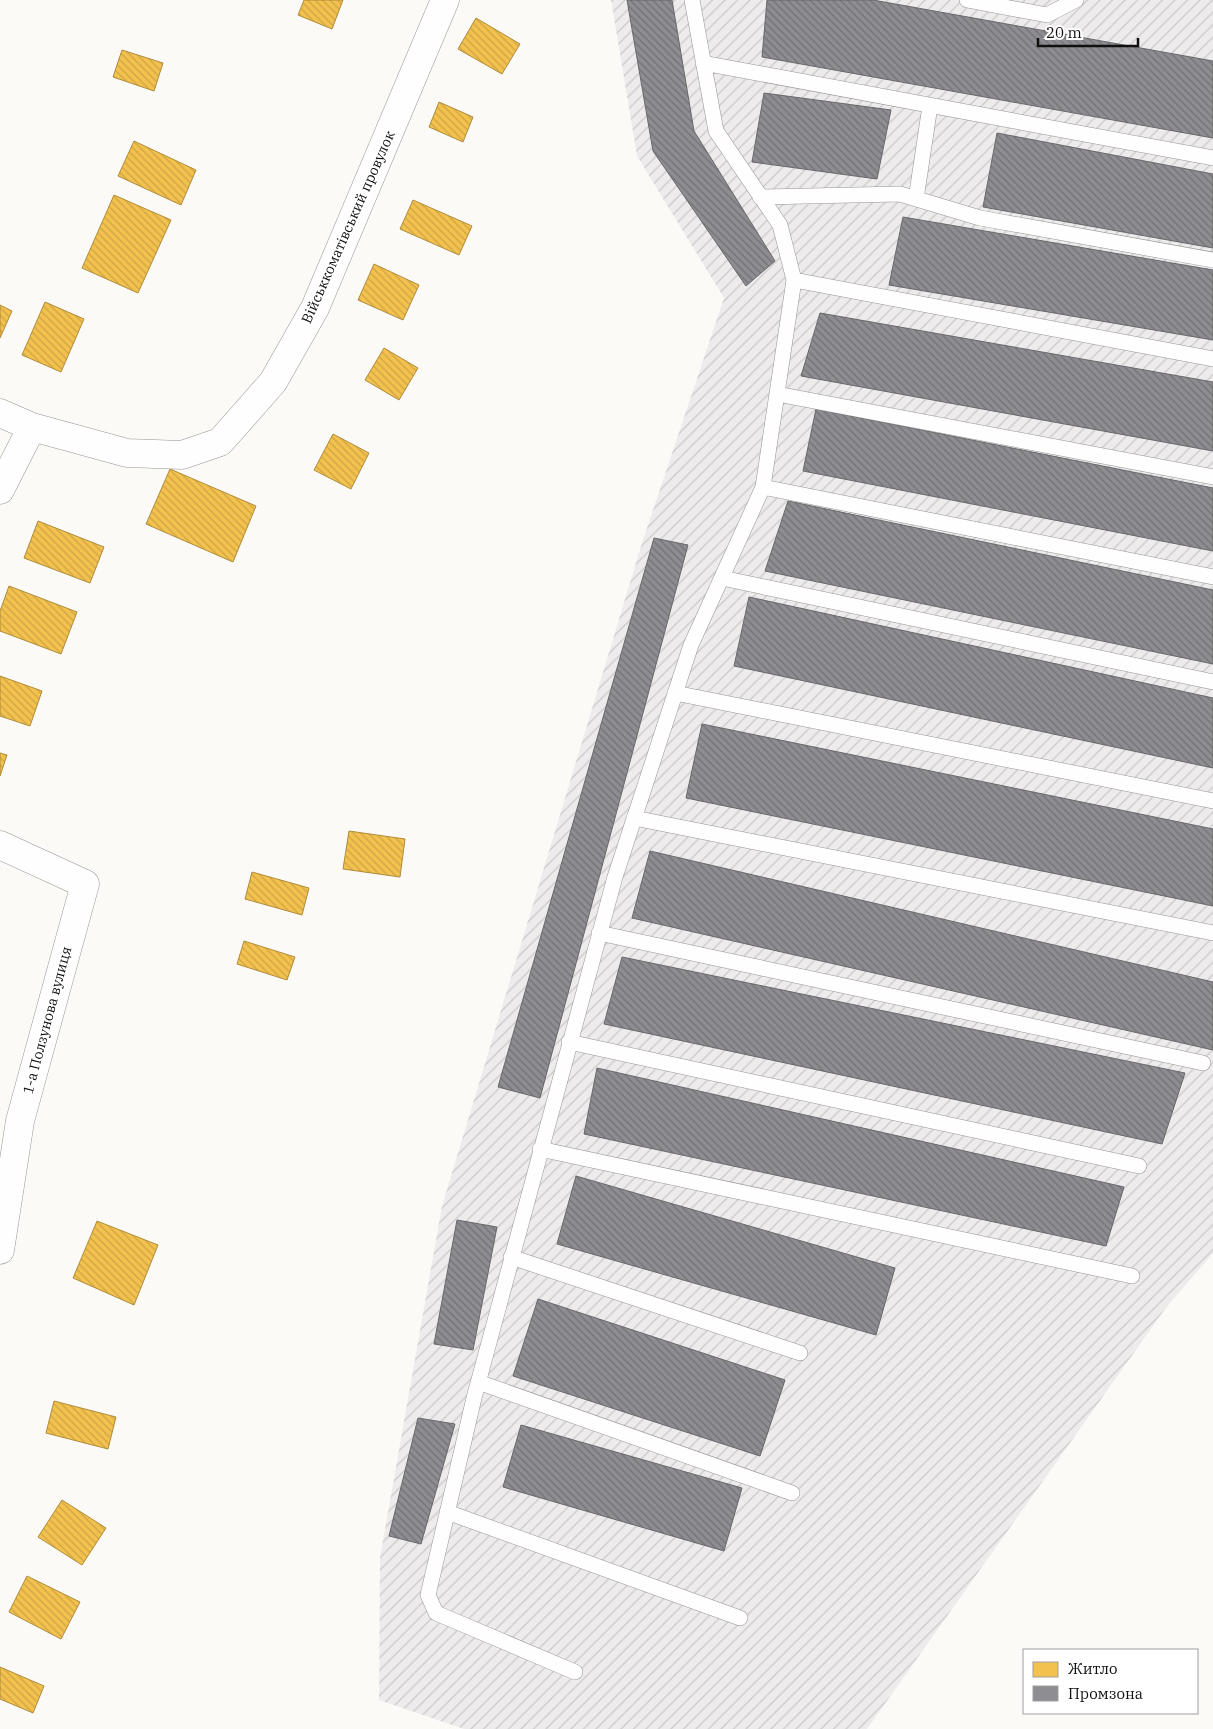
<svg xmlns="http://www.w3.org/2000/svg" width="1213" height="1729" viewBox="0 0 1213 1729" font-family="'IBM Plex Serif',serif">
<defs>
<pattern id="industrial-furrows" width="10" height="10" patternUnits="userSpaceOnUse" patternTransform="scale(1.25)"><rect width="10" height="10" fill="#eeebec"/><path d="M-1 1l2-2M0 10L10 0M9 11l2-2" fill="none" stroke="#cbc8c9"/></pattern>
<pattern id="homes-back-hatch" width="6" height="6" patternUnits="userSpaceOnUse" patternTransform="scale(1.25)"><rect width="6" height="6" fill="#f2c14e"/><path d="M-1 5l2 2M0 0l6 6M5-1l2 2" fill="none" stroke="#cea543"/></pattern>
<pattern id="industry-back-hatch" width="6" height="6" patternUnits="userSpaceOnUse" patternTransform="scale(1.25)"><rect width="6" height="6" fill="#8d8d92"/><path d="M-1 5l2 2M0 0l6 6M5-1l2 2" fill="none" stroke="#727276"/></pattern>
</defs>
<rect width="100%" height="100%" fill="#fcfaf6"/>
<!-- industrial -->
<path fill="url(#industrial-furrows)" d="M 611,0 L 1213,0 L 1213,1253 L 1165,1309 L 867,1729 L 464,1729 L 379,1700 L 380,1558 L 442,1206 L 642,543 L 724,298 L 637,156 Z"/>
<!-- homes -->
<path fill="url(#homes-back-hatch)" stroke="#ae8c3b" d="M 304,0 L 343,0 L 332,29 L 298,15 Z
M 476,18 L 520,44 L 502,74 L 458,49 Z
M 122,50 L 163,63 L 154,91 L 113,77 Z
M 439,102 L 473,117 L 463,142 L 429,127 Z
M 134,141 L 196,170 L 181,205 L 118,176 Z
M 114,195 L 171,220 L 138,293 L 82,268 Z
M 413,200 L 472,226 L 459,255 L 400,229 Z
M 374,264 L 419,285 L 403,320 L 358,300 Z
M 45,302 L 84,319 L 61,372 L 22,355 Z
M 0,305 L 12,311 L 0,338 Z
M 384,348 L 418,368 L 399,400 L 365,380 Z
M 333,434 L 369,453 L 351,489 L 314,470 Z
M 170,469 L 256,506 L 233,562 L 146,524 Z
M 38,521 L 104,547 L 90,583 L 24,558 Z
M 9,586 L 77,612 L 61,654 L 0,631 L 0,611 Z
M 0,676 L 42,691 L 30,726 L 0,716 Z
M 0,753 L 7,755 L 0,776 Z
M 349,831 L 405,839 L 400,877 L 343,869 Z
M 252,872 L 309,888 L 302,915 L 245,899 Z
M 244,941 L 295,957 L 287,980 L 237,964 Z
M 97,1221 L 158,1245 L 134,1305 L 73,1278 Z
M 54,1401 L 116,1417 L 108,1449 L 46,1433 Z
M 62,1500 L 106,1528 L 82,1565 L 38,1537 Z
M 27,1576 L 80,1602 L 61,1639 L 9,1612 Z
M 0,1667 L 44,1686 L 33,1713 L 0,1699 Z"/>
<!-- industry -->
<path fill="url(#industry-back-hatch)" stroke="#68686b" d="M 627,0 L 672,0 L 694,131 L 775,261 L 746,286 L 653,151 Z
M 767,0 L 873,0 L 1213,61 L 1213,138 L 762,57 Z
M 764,93 L 891,110 L 877,179 L 752,162 Z
M 997,133 L 1213,174 L 1213,248 L 983,207 Z
M 903,217 L 1213,270 L 1213,340 L 889,285 Z
M 820,313 L 1213,382 L 1213,451 L 801,376 Z
M 816,409 L 1213,488 L 1213,551 L 803,471 Z
M 788,501 L 1213,590 L 1213,664 L 765,571 Z
M 654,538 L 688,545 L 540,1098 L 498,1087 Z
M 749,597 L 1213,698 L 1213,768 L 734,666 Z
M 702,724 L 1213,829 L 1213,906 L 686,798 Z
M 650,851 L 1213,982 L 1213,1050 L 632,918 Z
M 622,957 L 1185,1073 L 1162,1144 L 604,1024 Z
M 597,1068 L 1124,1187 L 1106,1246 L 584,1134 Z
M 576,1176 L 895,1268 L 876,1335 L 557,1244 Z
M 457,1220 L 497,1227 L 473,1350 L 434,1344 Z
M 538,1299 L 785,1380 L 760,1456 L 513,1376 Z
M 418,1418 L 455,1424 L 421,1544 L 389,1536 Z
M 521,1425 L 742,1488 L 724,1551 L 503,1487 Z"/>
<g fill="none" stroke-linecap="round" stroke-linejoin="round">
<!-- lane casing -->
<g stroke="#969594" stroke-width="16">
<path id="lane" d="M 967,0 L 1047,15 L 1076,0
M 703,63 L 1213,158
M 760,197 L 900,194 L 980,218 L 1213,260
M 916,199 L 930,106
M 794,280 L 1213,359
M 777,394 L 1213,477
M 763,487 L 1213,577
M 722,578 L 1213,682
M 675,693 L 1213,801
M 634,818 L 1213,933
M 599,933 L 1203,1063
M 569,1042 L 1139,1166
M 540,1149 L 1132,1276
M 511,1257 L 800,1353
M 478,1382 L 792,1493
M 447,1512 L 740,1618
M 575,1672 L 436,1613 L 428,1595 L 474,1398 L 615,877 L 691,645 L 763,487 L 794,280 L 780,225 L 716,131 L 692,0"/>
</g>
<!-- street casing -->
<g stroke="#969594" stroke-width="29">
<path id="street" d="M 0,413 L 32,427 L 127,453 L 182,455 L 220,442 L 273,382 L 315,308 L 445,0
M 0,490 L 32,427
M 0,845 L 85,884 L 20,1121 L 0,1250"/>
</g>
<!-- lane -->
<use href="#lane" stroke="#fffefe" stroke-width="15"/>
<!-- street -->
<use href="#street" stroke="#fffefe" stroke-width="28"/>
</g>
<g text-anchor="middle" stroke-width="5" stroke-linejoin="round" paint-order="stroke">
<!-- street labels -->
<g font-size="14" fill="#101010" stroke="#fff">
<text transform="translate(348 227) rotate(-66)" y="5">Військкоматівський провулок</text>
<text transform="translate(47 1020) rotate(-75)" y="5">1-а Ползунова вулиця</text>
</g>
</g>
<!-- legend -->
<rect x="1023" y="1649" width="175" height="65" fill="#ffffff" stroke="#9f9f9f"/>
<rect x="1033" y="1662" width="25" height="15" fill="#f2c14e" stroke="#9f9f9f"/>
<text x="1068" y="1674" font-size="15" fill="#101010">Житло</text>
<rect x="1033" y="1686" width="25" height="15" fill="#8d8d92" stroke="#9f9f9f"/>
<text x="1068" y="1699" font-size="15" fill="#101010">Промзона</text>
<!-- scale -->
<path d="M1038 38v8h100v-8" fill="none" stroke="#101010" stroke-width="2.5"/>
<text x="1046" y="38" font-size="15" fill="#101010" stroke="#ffffff" stroke-width="4" paint-order="stroke">20 m</text>
</svg>
